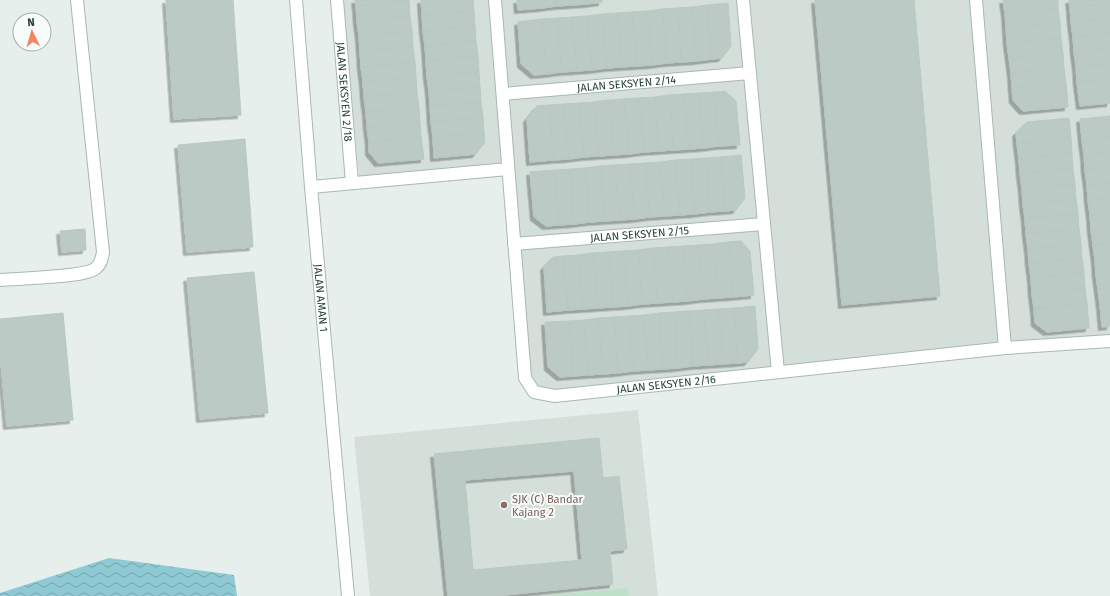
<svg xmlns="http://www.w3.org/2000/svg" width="1110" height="596" viewBox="0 0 1110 596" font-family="'Fira Sans',sans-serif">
<defs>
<pattern id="water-waves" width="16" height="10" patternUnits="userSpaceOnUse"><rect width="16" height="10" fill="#8ec9d4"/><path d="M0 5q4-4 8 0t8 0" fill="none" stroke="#74a5ad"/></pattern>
<filter id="shadow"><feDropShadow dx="-3.5" dy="3.5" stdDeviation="0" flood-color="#0004"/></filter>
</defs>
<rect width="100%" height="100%" fill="#e6efeb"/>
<!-- built -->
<path fill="#d4dfda" d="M 343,0 L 1110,0 L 1110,335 L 557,389 L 536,386 L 530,376 L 514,163 L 359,176 Z
M 638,410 L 658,596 L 370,596 L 354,437 Z"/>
<!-- green -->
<path fill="#bfe0c8" d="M 628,588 L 629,596 L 542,596 Z"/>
<!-- water -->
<path fill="url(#water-waves)" d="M 109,558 L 234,575 L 237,596 L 0,596 L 0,593 Z"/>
<!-- building -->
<path fill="#bbcac4" stroke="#b8c9c2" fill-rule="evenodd" filter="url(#shadow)" d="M 166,0 L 233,0 L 241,115 L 174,119 Z
M 355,0 L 409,0 L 409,1 L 356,6 Z
M 421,0 L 473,0 L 474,11 L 422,15 Z
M 517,0 L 542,0 L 542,8 L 518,10 Z
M 542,0 L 557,0 L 557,6 L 542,8 Z
M 557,0 L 572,0 L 573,5 L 557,6 Z
M 572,0 L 587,0 L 587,4 L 573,5 Z
M 587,0 L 602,0 L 602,2 L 587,4 Z
M 815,0 L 914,0 L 940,296 L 842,305 Z
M 1003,0 L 1058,0 L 1058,8 L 1005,13 Z
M 1069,0 L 1110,0 L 1110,3 L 1070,7 Z
M 409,1 L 410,16 L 357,21 L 356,6 Z
M 728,3 L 731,46 L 722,58 L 712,59 L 707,5 Z
M 1110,3 L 1110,18 L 1071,22 L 1070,7 Z
M 707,5 L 712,59 L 697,61 L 692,7 Z
M 692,7 L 697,61 L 682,62 L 677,8 Z
M 677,8 L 682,62 L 667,63 L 662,9 Z
M 1058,8 L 1060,23 L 1006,28 L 1005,13 Z
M 662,9 L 667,63 L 652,65 L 647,11 Z
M 474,11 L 475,26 L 423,31 L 422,15 Z
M 647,11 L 652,65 L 637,66 L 632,12 Z
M 632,12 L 637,66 L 622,67 L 617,13 Z
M 617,13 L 622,67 L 607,68 L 602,14 Z
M 602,14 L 607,68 L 592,70 L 587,16 Z
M 410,16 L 412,31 L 359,36 L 357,21 Z
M 587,16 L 592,70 L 577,71 L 572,17 Z
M 572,17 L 577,71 L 562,72 L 557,18 Z
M 557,18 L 562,72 L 547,74 L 542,19 Z
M 1110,18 L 1110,33 L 1073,37 L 1071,22 Z
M 542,19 L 547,74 L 534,75 L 521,64 L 518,22 Z
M 1060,23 L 1061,38 L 1007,43 L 1006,28 Z
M 475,26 L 476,41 L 425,46 L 423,31 Z
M 412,31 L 413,47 L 360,51 L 359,36 Z
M 1110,33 L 1110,48 L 1074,52 L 1073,37 Z
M 1061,38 L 1063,53 L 1009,58 L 1007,43 Z
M 476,41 L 478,56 L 426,61 L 425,46 Z
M 413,47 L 415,62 L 361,67 L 360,51 Z
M 1110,48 L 1110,64 L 1076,67 L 1074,52 Z
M 1063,53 L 1064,68 L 1011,73 L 1009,58 Z
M 478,56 L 479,72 L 427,76 L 426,61 Z
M 415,62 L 416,77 L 363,82 L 361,67 Z
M 1110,64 L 1110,79 L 1077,82 L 1076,67 Z
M 1064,68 L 1066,83 L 1012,88 L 1011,73 Z
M 479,72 L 480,87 L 429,91 L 427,76 Z
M 416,77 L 417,92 L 364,97 L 363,82 Z
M 1110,79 L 1110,103 L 1080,106 L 1077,82 Z
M 1066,83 L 1068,107 L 1023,111 L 1013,100 L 1012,88 Z
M 480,87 L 481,102 L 430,106 L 429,91 Z
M 725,91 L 736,101 L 740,145 L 719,146 L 714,92 Z
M 417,92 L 419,107 L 366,112 L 364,97 Z
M 714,92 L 719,146 L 704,148 L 699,93 Z
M 699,93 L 704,148 L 689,149 L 684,94 Z
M 684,94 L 689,149 L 674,150 L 669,95 Z
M 669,95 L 674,150 L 659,151 L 655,97 Z
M 655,97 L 659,151 L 644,152 L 639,98 Z
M 639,98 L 644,152 L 629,154 L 624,99 Z
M 624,99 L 629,154 L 614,155 L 609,100 Z
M 609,100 L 614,155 L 599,156 L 594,102 Z
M 481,102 L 483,117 L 431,122 L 430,106 Z
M 594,102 L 599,156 L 584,157 L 579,103 Z
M 579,103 L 584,157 L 569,159 L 564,104 Z
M 564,104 L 569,159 L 553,160 L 549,105 Z
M 549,105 L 553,160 L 530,162 L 527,119 L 537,106 Z
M 419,107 L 420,122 L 367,127 L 366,112 Z
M 1110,116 L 1110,137 L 1082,140 L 1080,119 Z
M 483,117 L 484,132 L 433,137 L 431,122 Z
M 1069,118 L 1071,138 L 1017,144 L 1016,133 L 1027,122 Z
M 420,122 L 421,137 L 369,142 L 367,127 Z
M 484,132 L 485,142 L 476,154 L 434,158 L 433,137 Z
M 421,137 L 424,159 L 378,163 L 369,152 L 369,142 Z
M 1110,137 L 1110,152 L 1084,155 L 1082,140 Z
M 1071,138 L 1072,153 L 1019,159 L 1017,144 Z
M 245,139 L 253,247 L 187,252 L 178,145 Z
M 1110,152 L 1110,167 L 1085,170 L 1084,155 Z
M 1072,153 L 1073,168 L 1020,174 L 1019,159 Z
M 741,155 L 745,198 L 736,210 L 725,211 L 721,157 Z
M 721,157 L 725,211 L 710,212 L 706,158 Z
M 706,158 L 710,212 L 695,214 L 691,159 Z
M 691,159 L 695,214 L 680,215 L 675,160 Z
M 675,160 L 680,215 L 665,216 L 660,162 Z
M 660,162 L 665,216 L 650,217 L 645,163 Z
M 645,163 L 650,217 L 635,219 L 630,164 Z
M 630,164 L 635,219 L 620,220 L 615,165 Z
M 615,165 L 620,220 L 605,221 L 600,166 Z
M 600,166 L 605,221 L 590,222 L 585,168 Z
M 1110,167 L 1110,183 L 1087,185 L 1085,170 Z
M 585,168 L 590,222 L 574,224 L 570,169 Z
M 1073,168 L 1075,184 L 1022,189 L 1020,174 Z
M 570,169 L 574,224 L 559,225 L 555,170 Z
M 555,170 L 559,225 L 546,226 L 534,217 L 530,172 Z
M 1110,183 L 1110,198 L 1088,200 L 1087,185 Z
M 1075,184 L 1076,199 L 1023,204 L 1022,189 Z
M 1110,198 L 1110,213 L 1090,215 L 1088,200 Z
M 1076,199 L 1078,213 L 1025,219 L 1023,204 Z
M 1078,213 L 1079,228 L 1026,234 L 1025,219 Z
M 1110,213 L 1110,228 L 1091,230 L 1090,215 Z
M 1079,228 L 1081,243 L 1028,249 L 1026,234 Z
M 1110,228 L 1110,243 L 1093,245 L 1091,230 Z
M 85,229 L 86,250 L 62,252 L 60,231 Z
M 741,241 L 750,251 L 754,295 L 733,297 L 728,242 Z
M 728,242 L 733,297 L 718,298 L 713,244 Z
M 1081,243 L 1082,258 L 1029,263 L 1028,249 Z
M 1110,243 L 1110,258 L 1095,260 L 1093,245 Z
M 713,244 L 718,298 L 703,299 L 698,245 Z
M 698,245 L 703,299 L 688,301 L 683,246 Z
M 683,246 L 688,301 L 673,302 L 668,247 Z
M 668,247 L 673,302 L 658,303 L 653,248 Z
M 653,248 L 658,303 L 643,304 L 638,250 Z
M 638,250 L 643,304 L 628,306 L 623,251 Z
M 623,251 L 628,306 L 613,307 L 608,252 Z
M 608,252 L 613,307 L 598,308 L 593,253 Z
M 593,253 L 598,308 L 583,309 L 578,255 Z
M 578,255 L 583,309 L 568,310 L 563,256 Z
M 563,256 L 568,310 L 547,312 L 544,267 L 553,257 Z
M 1082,258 L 1084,273 L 1031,278 L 1029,263 Z
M 1110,258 L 1110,273 L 1096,275 L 1095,260 Z
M 254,272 L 268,413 L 200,419 L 187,278 Z
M 1084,273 L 1085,288 L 1032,294 L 1031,278 Z
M 1110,273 L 1110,288 L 1098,290 L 1096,275 Z
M 1085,288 L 1087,303 L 1034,309 L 1032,294 Z
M 1110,288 L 1110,304 L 1100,305 L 1098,290 Z
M 1087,303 L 1089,328 L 1047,332 L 1035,323 L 1034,309 Z
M 1110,304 L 1110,326 L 1102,327 L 1100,305 Z
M 755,306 L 758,349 L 748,362 L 738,363 L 734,308 Z
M 734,308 L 738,363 L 723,364 L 719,309 Z
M 719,309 L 723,364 L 708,365 L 704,310 Z
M 704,310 L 708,365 L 693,366 L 689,311 Z
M 689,311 L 693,366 L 678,368 L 674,312 Z
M 674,312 L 678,368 L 663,369 L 659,313 Z
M 63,313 L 73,420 L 7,426 L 0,353 L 0,319 Z
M 659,313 L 663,369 L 648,370 L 644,315 Z
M 644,315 L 648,370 L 633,371 L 629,316 Z
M 629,316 L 633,371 L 618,373 L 614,317 Z
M 614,317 L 618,373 L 603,374 L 599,318 Z
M 599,318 L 603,374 L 588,375 L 584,320 Z
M 584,320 L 588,375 L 573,376 L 569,321 Z
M 569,321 L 573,376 L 560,377 L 548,367 L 545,322 Z
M 599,438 L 603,478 L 619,476 L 627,549 L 610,551 L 613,584 L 495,596 L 448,596 L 434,454 ZM 574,471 L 582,560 L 473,570 L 465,480 Z"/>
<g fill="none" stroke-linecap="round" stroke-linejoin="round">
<!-- minor casing -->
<g stroke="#a8b8b2" stroke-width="14">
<g id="minor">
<path id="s1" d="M 296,0 L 311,187 L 348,596"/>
<path id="s2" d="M 337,0 L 352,183"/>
<path id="s3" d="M 495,0 L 525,378 L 534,392 L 555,396 L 1005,348 L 1110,341"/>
<path d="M 743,0 L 778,372"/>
<path d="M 976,0 L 1005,348"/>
<path id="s4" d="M 503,94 L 750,73"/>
<path d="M 311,187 L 508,169"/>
<path id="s5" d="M 514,244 L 764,224"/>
<path d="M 0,280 C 17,278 85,278 96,268 C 101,264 102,258 103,252 L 77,0"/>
</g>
</g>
<!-- minor -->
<use href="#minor" stroke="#fff" stroke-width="12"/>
</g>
<!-- markers -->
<circle fill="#8d6e63" stroke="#f7fbf9" stroke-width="1.5" cx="504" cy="505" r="4"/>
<g text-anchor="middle" stroke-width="4" stroke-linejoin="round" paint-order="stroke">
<!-- street labels -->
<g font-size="11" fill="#24423a" stroke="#f7fbf9">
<text dy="4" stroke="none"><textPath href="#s4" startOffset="124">JALAN SEKSYEN 2/14</textPath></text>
<text dy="4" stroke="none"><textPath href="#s2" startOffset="92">JALAN SEKSYEN 2/18</textPath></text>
<text dy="4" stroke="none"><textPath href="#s5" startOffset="126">JALAN SEKSYEN 2/15</textPath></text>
<text dy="4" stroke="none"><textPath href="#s1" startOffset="299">JALAN AMAN 1</textPath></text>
<text dy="4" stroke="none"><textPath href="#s3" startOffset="529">JALAN SEKSYEN 2/16</textPath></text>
</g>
<!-- education labels -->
<g font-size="11" fill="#785e54" stroke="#f7fbf9" text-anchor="start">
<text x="512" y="503">SJK (C) Bandar<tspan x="512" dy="13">Kajang 2</tspan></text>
</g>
</g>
<!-- north arrow -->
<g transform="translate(32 32) rotate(355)"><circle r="19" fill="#f7fbf9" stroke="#a3b1ad"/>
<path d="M0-3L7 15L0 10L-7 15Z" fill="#f4845f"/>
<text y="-6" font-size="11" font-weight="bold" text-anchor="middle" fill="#24423a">N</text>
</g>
</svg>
